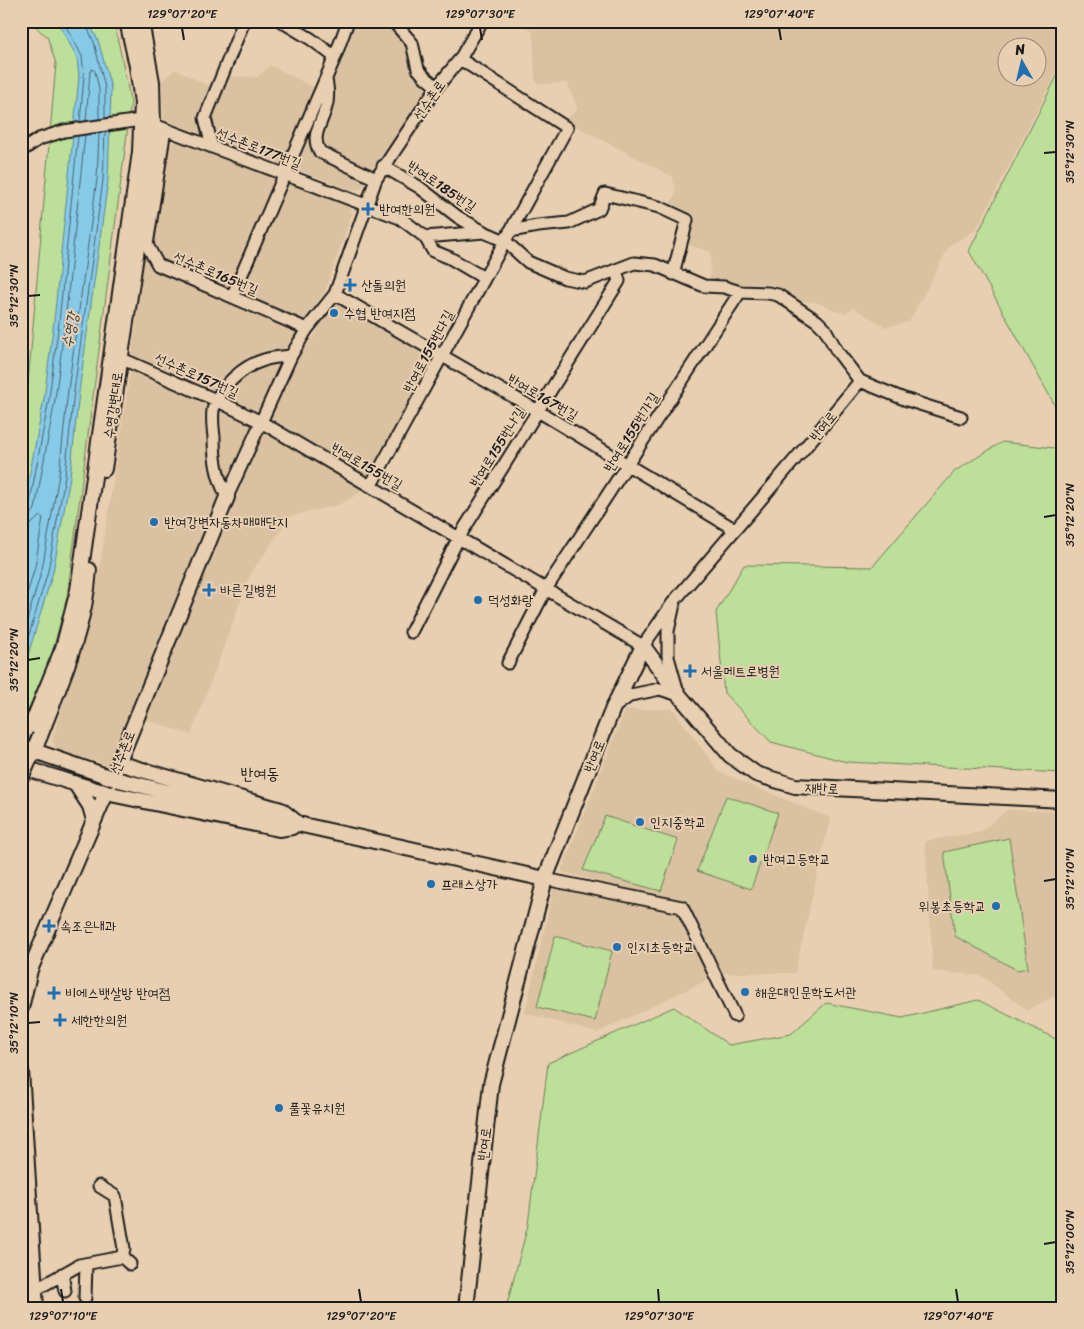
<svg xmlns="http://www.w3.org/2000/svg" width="1084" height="1329" viewBox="0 0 1084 1329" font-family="Sriracha,'Poor Story',sans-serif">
<rect width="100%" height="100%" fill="#e9cfb1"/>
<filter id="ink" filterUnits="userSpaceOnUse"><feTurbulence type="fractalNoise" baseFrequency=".02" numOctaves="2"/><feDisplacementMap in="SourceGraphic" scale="10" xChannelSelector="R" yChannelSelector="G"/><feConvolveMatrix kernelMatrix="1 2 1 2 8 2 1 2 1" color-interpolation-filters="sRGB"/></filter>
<g filter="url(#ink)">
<!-- built -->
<path fill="#dac1a1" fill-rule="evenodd" d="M 353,21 L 370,21 L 381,24 L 386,21 L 412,54 L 416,76 L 422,86 L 427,89 L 418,105 L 372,168 L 362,189 L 351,190 L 164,120 L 161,82 L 175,69 L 211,87 L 223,85 L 228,76 L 257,77 L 270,65 L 325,93 Z
M 516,21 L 1063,21 L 1063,60 L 976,230 L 950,245 L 909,322 L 886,327 L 854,308 L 845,313 L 839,312 L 816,302 L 795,301 L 777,287 L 768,284 L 727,284 L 710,280 L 711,252 L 685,244 L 690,217 L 668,207 L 676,193 L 673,177 L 564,120 L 577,110 L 577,107 L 567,83 L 538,84 L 535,79 L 533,32 ZM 1006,48 L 1036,48 L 1036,78 L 1006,78 Z
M 178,140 L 348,203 L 352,214 L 324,294 L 317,302 L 291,345 L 206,529 L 175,600 L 108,765 L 57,750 L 52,739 L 69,685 L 97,585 L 130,372 L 151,198 L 159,153 Z
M 336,302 L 431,355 L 435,362 L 366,489 L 341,504 L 291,516 L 251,573 L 191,735 L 144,719 L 228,512 L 260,438 L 293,367 Z
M 673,709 L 719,772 L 830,818 L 795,973 L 722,973 L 686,903 L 561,872 L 625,710 Z
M 1007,810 L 1063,811 L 1063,992 L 1027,1010 L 982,976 L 933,971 L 925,841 L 980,832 Z
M 554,888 L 677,914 L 709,979 L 597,1033 L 525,1013 Z"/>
<!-- green -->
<path fill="#bcdf99" stroke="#6c7e5a" d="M 31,21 L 114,21 L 131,103 L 67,597 L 50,661 L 21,725 L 21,419 L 28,383 L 56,64 L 47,36 L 41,32 Z
M 1059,72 L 1063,75 L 1063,420 L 969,251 Z
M 1002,442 L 1063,449 L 1063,773 L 847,762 L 771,742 L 724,693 L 716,612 L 744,565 L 872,567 L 955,471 Z
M 726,796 L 778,813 L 751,889 L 697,871 Z
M 605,816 L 678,840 L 661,891 L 583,870 Z
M 1009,838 L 1028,968 L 1017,970 L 955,936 L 944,852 Z
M 555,936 L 612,951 L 595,1021 L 537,1007 Z
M 978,1000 L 1058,1040 L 1063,1036 L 1063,1308 L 506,1308 L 528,1225 L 548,1063 L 674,1007 L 729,1045 L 791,1034 L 826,1003 L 902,1018 Z"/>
<!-- water -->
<path fill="#87cae8" stroke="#5c8496" d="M 57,21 L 88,21 L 98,40 L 111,88 L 108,180 L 79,392 L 70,477 L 53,572 L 21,678 L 21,519 L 44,399 L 54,321 L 79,77 L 77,57 Z"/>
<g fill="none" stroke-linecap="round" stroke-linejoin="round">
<!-- shore -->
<path stroke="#47626e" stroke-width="1" d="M 63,21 L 82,56 L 84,77 L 80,122
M 84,21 L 94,42 L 105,88 L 105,118
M 86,121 L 90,72 L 92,69 L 95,71 L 99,89 L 99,119
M 21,512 L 26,511 L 29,507 L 49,399 L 59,322 L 78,136
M 21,518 L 30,516 L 35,509 L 55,400 L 65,322 L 85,135
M 21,526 L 31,524 L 40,516 L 43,518 L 35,567 L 21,615
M 21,641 L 42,569 L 59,475 L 68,390 L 97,179 L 99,133
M 21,662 L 48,571 L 65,476 L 74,391 L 103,180 L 105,132"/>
<!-- minor casing -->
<g stroke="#1c1c1c" stroke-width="15">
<path id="minor" d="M 281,21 L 311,39 L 335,57
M 393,21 L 412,43 L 418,69 L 425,77 L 437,87
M 326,79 C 328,89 329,97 326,107 C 322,123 310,136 320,152 L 376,179
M 165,129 L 147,245 L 158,265 L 307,329
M 212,147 L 205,118 L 244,21
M 21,151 L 39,139 L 64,131 L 141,120 L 400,218 L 425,237 L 433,251 L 450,258 L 484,278
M 383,166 L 419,187 L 458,217 L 484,232 L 505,241 L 528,262 L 565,278 L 585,282 L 634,263 L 655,265 L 704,286 L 724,287 L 740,292 L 768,293 L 778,295 L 817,321 L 825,329 L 837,351 L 860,381
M 510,231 L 538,226 L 569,223 L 599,209 L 605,194 L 659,207 L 687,220 L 673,274
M 425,237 L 484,232
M 335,294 L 538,411 L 734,529
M 232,297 L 335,57 L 348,21
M 120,358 L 216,400 L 261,422 L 643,646 L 675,600 L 803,450 L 860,381
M 860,381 L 904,399 L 961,417
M 371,485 L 567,128 L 460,59
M 227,497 L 291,356 L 307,329 L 335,294 L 376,179 L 437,87 L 460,59 L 482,21
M 227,497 C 217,477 214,460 214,437 C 213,429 212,418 213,410 C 218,388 243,366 264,360 C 272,357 282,357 291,356
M 674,604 L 668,631 L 668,657 L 677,689
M 411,632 L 459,537 L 619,281 L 616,270
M 508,663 L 546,589 L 740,292
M 613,708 L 631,695 L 660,689 L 679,695
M 545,879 L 682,907 L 735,1016
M 99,1186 L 115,1196 L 124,1249 L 122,1257
M 62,1274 L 65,1291
M 35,1290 L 79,1265 L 122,1257 L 130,1264
M 85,1298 L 86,1264"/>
</g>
<!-- major casing -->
<g stroke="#1c1c1c" stroke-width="18">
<path id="major" d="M 104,469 L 151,155 L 153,125 L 152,82 L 141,21
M 40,736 C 61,682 85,628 89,570
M 21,751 L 63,648 L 78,590 L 140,152 L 142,103 L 137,66 L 127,21
M 118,763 L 281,810 L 296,822
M 21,767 L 106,793 L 279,829 L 292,827
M 115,779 L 289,822 L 545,879
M 75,783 L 90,806 L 94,820
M 21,1008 L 30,970 L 106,793 L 227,497
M 21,1070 L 36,1308
M 466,1308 L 491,1084 L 545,879 L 613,708 L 643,646 L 679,695 L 730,755 L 756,774 L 795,786 L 1063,800"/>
</g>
<!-- minor -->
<use href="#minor" stroke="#e9cfb1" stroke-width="11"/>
<!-- major -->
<use href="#major" stroke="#e9cfb1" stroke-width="14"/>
<!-- major-bridge casing -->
<g stroke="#1c1c1c" stroke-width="18" stroke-linecap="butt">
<path id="major-bridge" d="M 23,747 L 115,779
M 21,778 L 40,736"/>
</g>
<!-- major-bridge -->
<use href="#major-bridge" stroke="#e9cfb1" stroke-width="14"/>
</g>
</g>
<!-- ticks -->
<path fill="none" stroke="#1c1c1c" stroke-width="2" d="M 182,28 L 184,40M 480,28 L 482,40M 779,28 L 781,40M 1044,153 L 1056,152M 28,296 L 40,295M 1044,517 L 1056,515M 28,660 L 40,658M 1044,881 L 1056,879M 28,1023 L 40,1022M 1044,1244 L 1056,1242M 61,1289 L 63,1302M 359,1289 L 361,1302M 658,1289 L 659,1302M 956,1289 L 958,1302"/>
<!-- markers -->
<g fill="#1f6fb2" stroke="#e9cfb1" stroke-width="2">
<path d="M365.5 201.5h5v5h5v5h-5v5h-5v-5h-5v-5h5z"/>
<path d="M347.5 277.5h5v5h5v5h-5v5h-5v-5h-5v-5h5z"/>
<circle cx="334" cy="313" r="5"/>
<circle cx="154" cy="522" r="5"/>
<path d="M206.5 582.5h5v5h5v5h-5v5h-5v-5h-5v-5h5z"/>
<circle cx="478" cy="600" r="5"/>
<path d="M687.5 663.5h5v5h5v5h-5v5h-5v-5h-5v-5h5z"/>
<circle cx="640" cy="822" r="5"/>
<circle cx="753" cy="859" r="5"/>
<circle cx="431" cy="884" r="5"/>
<circle cx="996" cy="906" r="5"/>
<path d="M46.5 918.5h5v5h5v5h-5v5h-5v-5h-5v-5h5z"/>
<circle cx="617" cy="947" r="5"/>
<circle cx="745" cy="992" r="5"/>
<path d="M51.5 985.5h5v5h5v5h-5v5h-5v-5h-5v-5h5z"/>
<path d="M57.5 1012.5h5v5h5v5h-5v5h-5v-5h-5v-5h5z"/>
<circle cx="279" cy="1108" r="5"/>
</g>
<g text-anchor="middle" stroke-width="4" stroke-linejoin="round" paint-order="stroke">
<!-- street labels -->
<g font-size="14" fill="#1c1c1c" stroke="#e9cfb1">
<text transform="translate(429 100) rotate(-55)" y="5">선수촌로</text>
<text transform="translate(259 148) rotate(21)" y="5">선수촌로177번길</text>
<text transform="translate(442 186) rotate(34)" y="5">반여로185번길</text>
<text transform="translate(216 273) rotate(23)" y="5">선수촌로165번길</text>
<text transform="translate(428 351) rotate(-62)" y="5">반여로155번다길</text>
<text transform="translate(197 375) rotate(24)" y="5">선수촌로157번길</text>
<text transform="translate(543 397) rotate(30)" y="5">반여로167번길</text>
<text transform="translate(113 405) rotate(-82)" y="5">수영강변대로</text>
<text transform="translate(823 426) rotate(-51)" y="5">반여로</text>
<text transform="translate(631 432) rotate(-58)" y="5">반여로155번가길</text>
<text transform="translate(497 447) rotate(-58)" y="5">반여로155번나길</text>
<text transform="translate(367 466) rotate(30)" y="5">반여로155번길</text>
<text transform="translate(122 752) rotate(-68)" y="5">선수촌로</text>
<text transform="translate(594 756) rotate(-68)" y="5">반여로</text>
<text transform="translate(822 788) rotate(3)" y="5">재반로</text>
<text transform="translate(484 1144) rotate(-83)" y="5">반여로</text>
</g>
<!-- poi labels -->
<g font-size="14" fill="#1c1c1c" stroke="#e9cfb1" text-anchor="start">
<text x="379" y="214">반여한의원</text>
<text x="361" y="290">산돌의원</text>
<text x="344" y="318">수협 반여지점</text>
<text x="164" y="527">반여강변자동차매매단지</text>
<text x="220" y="595">바른길병원</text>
<text x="488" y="605">덕성화랑</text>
<text x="701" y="676">서울메트로병원</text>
<text x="650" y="827">인지중학교</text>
<text x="763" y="864">반여고등학교</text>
<text x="441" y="889">프래스상가</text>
<text x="986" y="911" text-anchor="end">위봉초등학교</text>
<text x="60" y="931">속조은내과</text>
<text x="627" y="952">인지초등학교</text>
<text x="755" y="997">해운대인문학도서관</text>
<text x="65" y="998">비에스뱃살방 반여점</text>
<text x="71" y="1025">세한한의원</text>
<text x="289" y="1113">풀꽃유치원</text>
</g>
<!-- water labels -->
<g font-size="15" font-style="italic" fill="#313f45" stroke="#e9cfb1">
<text transform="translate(70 330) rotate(-79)" y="5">수영강</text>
</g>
<!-- quarter labels -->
<g font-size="16" fill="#1c1c1c" stroke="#e9cfb1">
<text x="260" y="779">반여동</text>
</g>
</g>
<!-- margin -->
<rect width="1084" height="1329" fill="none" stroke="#e9cfb1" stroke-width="55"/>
<!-- north arrow -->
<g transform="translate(1022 62) rotate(352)"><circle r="24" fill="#e9cfb1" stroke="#978775"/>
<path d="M0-4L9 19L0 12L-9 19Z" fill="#1f6fb2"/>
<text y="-8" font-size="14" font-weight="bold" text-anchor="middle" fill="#1c1c1c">N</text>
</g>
<rect x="28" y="28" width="1028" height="1274" fill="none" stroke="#1c1c1c" stroke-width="2"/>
<g font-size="12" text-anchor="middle" fill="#1c1c1c">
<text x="182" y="18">129°07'20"E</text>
<text x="480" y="18">129°07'30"E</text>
<text x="779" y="18">129°07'40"E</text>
<text transform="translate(1070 152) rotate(-90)" y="4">35°12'30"N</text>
<text transform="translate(14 296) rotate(-90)" y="4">35°12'30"N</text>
<text transform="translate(1070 515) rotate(-90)" y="4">35°12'20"N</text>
<text transform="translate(14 660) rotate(-90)" y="4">35°12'20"N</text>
<text transform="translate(1070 879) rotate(-90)" y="4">35°12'10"N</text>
<text transform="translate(14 1023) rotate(-90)" y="4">35°12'10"N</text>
<text transform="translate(1070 1242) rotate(-90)" y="4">35°12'00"N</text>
<text x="63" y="1320">129°07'10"E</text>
<text x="361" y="1320">129°07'20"E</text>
<text x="659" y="1320">129°07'30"E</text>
<text x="958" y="1320">129°07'40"E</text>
</g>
</svg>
